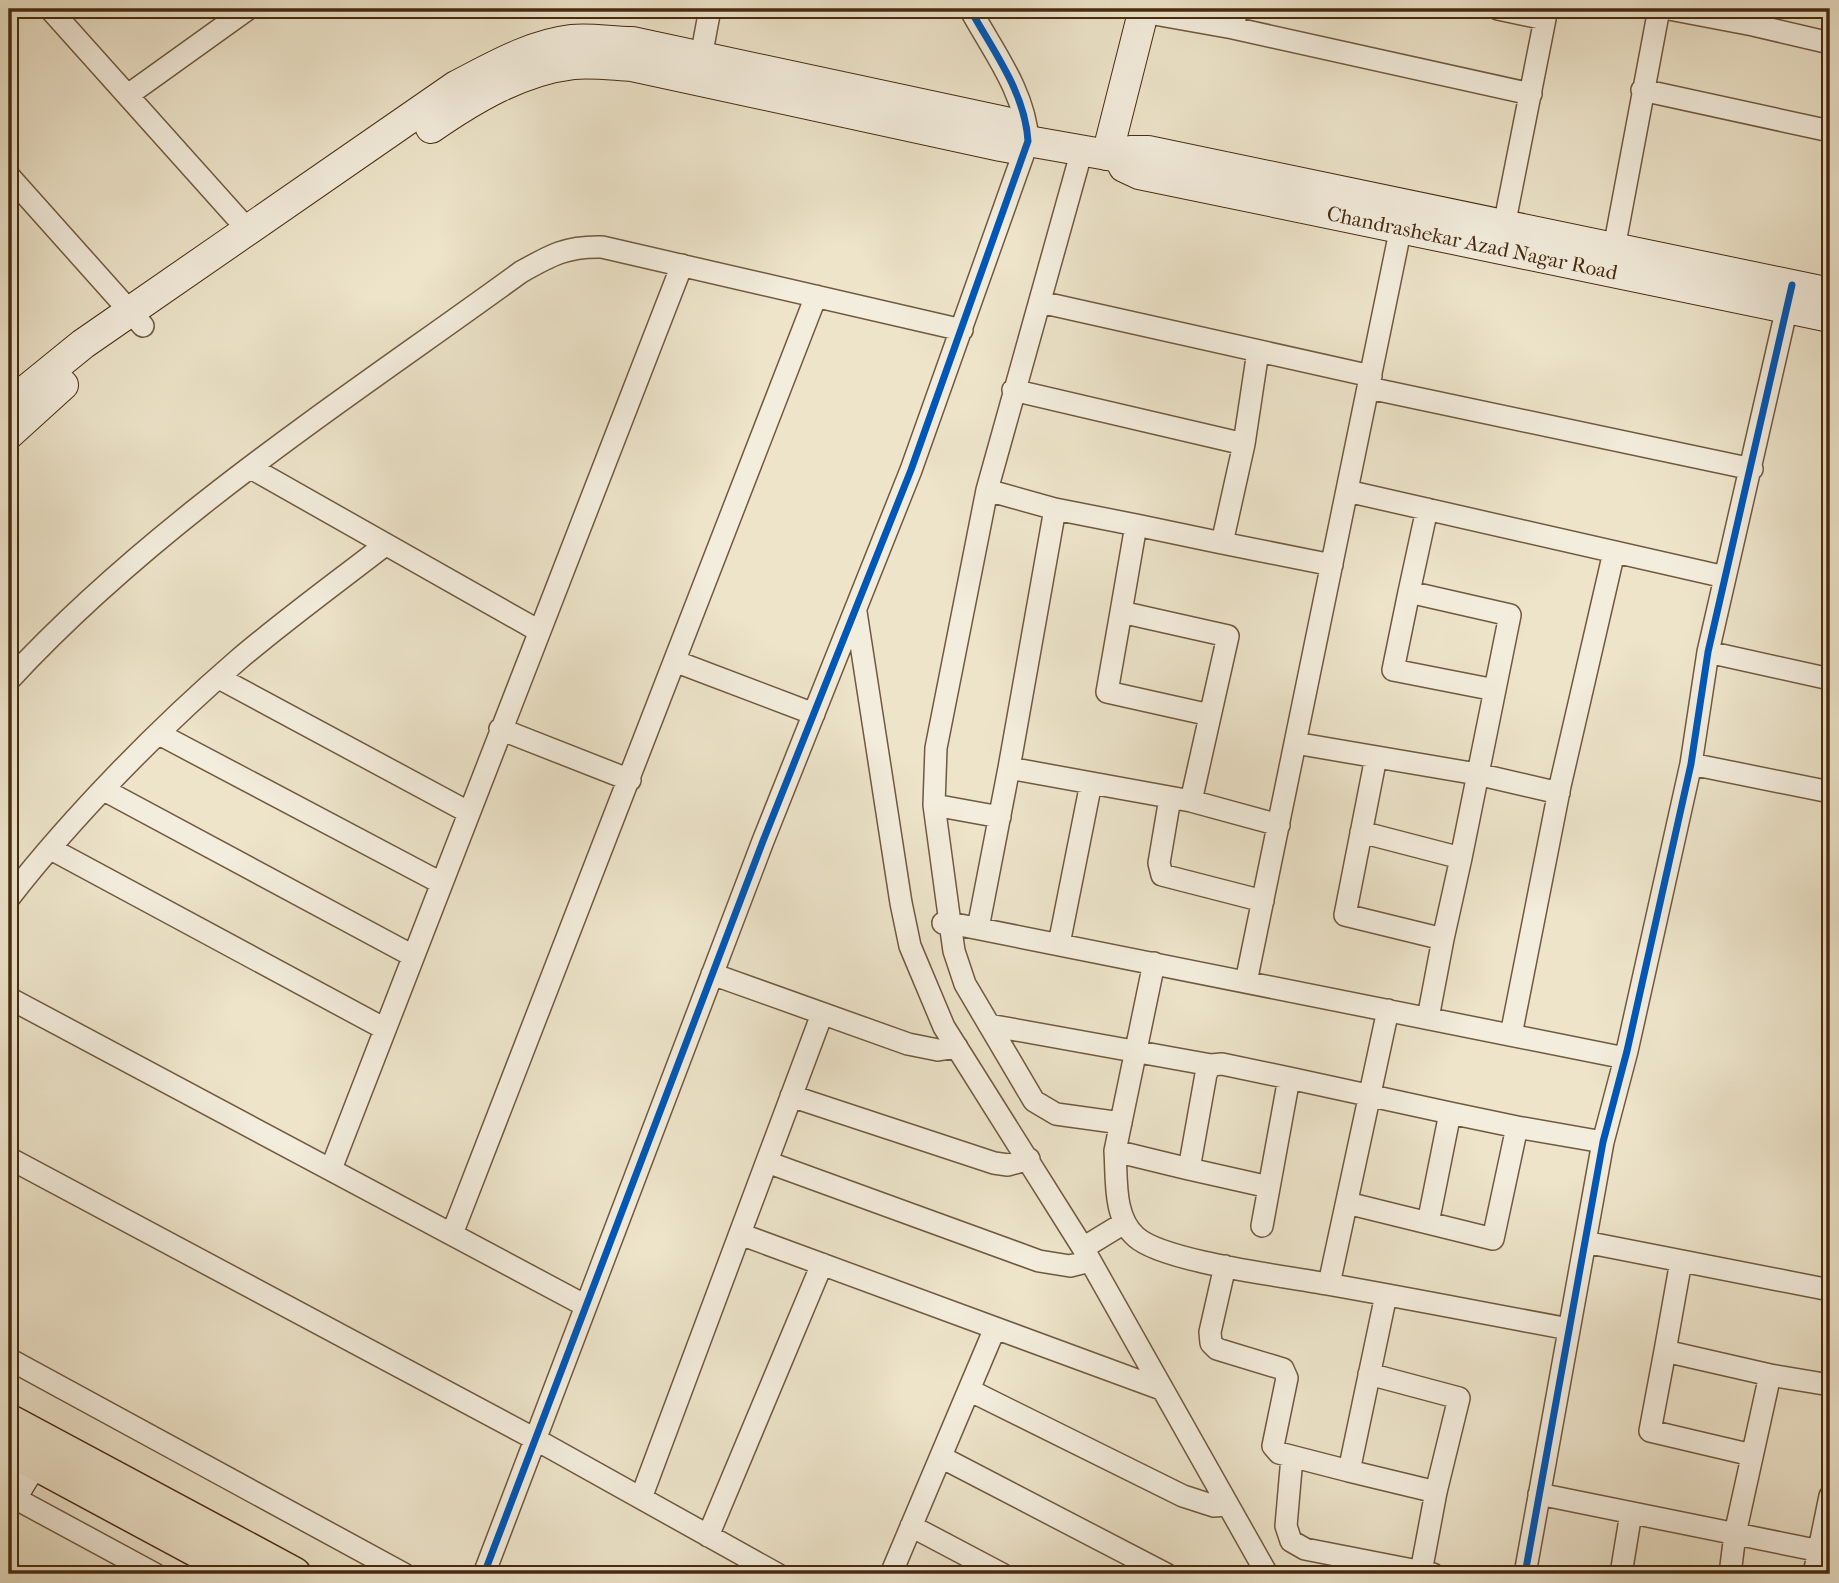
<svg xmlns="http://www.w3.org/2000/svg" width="1839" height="1583" viewBox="0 0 1839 1583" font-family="'IM FELL French Canon',serif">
<rect width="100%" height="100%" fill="#ede4ca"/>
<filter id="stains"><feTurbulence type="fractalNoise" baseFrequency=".00286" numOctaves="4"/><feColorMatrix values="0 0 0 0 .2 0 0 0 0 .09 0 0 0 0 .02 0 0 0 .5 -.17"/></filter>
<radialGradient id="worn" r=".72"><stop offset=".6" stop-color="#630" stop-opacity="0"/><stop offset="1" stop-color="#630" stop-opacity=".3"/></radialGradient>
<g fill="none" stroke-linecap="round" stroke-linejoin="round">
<!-- street casing -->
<g stroke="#71593e" stroke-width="24">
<path id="street" d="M 50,9 L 248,230
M 1237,9 L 1233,28 L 1531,94
M 1498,9 L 1545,19 L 1504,226
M 1669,9 L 1753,25 L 1756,9
M 1143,12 L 1233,28
M 1753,25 L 1830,43
M 699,68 L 710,9
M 1642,90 L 1830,131
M 128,95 L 248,9
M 1082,150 L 987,490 L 936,748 L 934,805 L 950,923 L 1625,1058
M 9,176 L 143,326
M 1612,259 L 1659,9
M 1040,302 L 1371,376
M 1258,351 L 1244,444 L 1222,543 L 1332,565
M 1369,388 L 1752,469
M 1013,390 L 1244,444
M 251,468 L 539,631
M 987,490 L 1055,509
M 1347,491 L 1725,577
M 1427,509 L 1409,592 L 1510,615 L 1461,858
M 1136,525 L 1055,509 L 1009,768 L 1191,801 L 1228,636 L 1121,612 L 1136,525 L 1222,543
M 1409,592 L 1393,670 L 1495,690
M 856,612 L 901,903 L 910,946 L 944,1027 L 1083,1248 L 1267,1574
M 1121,612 L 1107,692 L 1210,715
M 1708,652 L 1830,679
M 677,662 L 814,714
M 219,678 L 468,812
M 9,680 C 157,520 345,400 521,272 C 551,255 567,246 602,247 L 962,330
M 500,729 L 630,780
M 161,735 L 441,883
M 1295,743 L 1477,774 L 1559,793
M 1691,764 L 1830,792
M 104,790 L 413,956
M 1170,798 L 1159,863 L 1162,875 L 1263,901
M 1191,801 L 1279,825
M 934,805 L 1000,817
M 1361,832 L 1461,858 L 1443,939 L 1345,915 L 1376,757
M 51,849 L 385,1029
M 9,898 C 73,816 159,728 238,660 C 285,620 336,583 385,545
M 943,923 L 950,923 L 954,951 L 965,984 L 1034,1101 L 1056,1114 L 1121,1123
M 978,928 L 1009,768
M 1059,944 L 1091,783
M 1154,963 L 1115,1151 L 1189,1169 L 1206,1074 L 1211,1065 L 1222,1064 L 1289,1078 L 1262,1226
M 712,974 L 908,1044 L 938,1050 L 957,1047
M 1246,982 L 1403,217
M 9,998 L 586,1306
M 1428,1018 L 1443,939
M 989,1025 L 1211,1065
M 1511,1035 L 1560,786 L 1614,552
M 1289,1078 L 1450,1113
M 791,1096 L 994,1163 L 1008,1165 L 1029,1159
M 1115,1151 C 1117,1179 1113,1217 1136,1237 C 1164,1262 1285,1276 1327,1284 C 1407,1298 1488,1314 1569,1329
M 9,1158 L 535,1439 L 777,1574
M 767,1162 L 1039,1261 L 1070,1266 L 1090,1261
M 331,1169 L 682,265
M 1189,1169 L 1269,1187
M 1347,1203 L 1493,1239 L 1517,1127 L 1603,1142
M 1428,1223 L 1450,1113 L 1517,1127
M 452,1234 L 816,296
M 740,1234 L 1161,1389
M 1585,1242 L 1830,1290
M 1083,1248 L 1124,1223
M 1681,1261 L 1665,1351 L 1770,1375 L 1735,1534 L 1730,1574
M 1225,1266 L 1210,1332 L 1211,1343 L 1217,1349 L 1283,1369 L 1287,1378 L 1273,1446 L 1279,1453 L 1349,1471
M 1329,1284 L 1388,1010
M 1665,1351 L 1650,1431 L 1752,1455
M 9,1359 L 404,1574
M 1369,1374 L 1459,1398 L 1436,1492 L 1349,1471 L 1386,1295
M 1770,1375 L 1830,1385
M 969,1390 L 1183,1496 L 1214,1506 L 1226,1505
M 941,1457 L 1166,1574
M 1292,1457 L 1286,1526 L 1291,1541 L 1305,1549 L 1433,1574
M 1539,1494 L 1830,1553
M 9,1495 L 155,1574
M 641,1498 L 822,1014
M 911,1526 L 1002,1574
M 708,1536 L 822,1264
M 9,1572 L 12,1574
M 1421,1572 L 1436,1492
M 484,1574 L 763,841 L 911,470 L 1028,141 C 1025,92 993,51 970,9
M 891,1574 L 995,1328
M 1525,1574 L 1603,1142 L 1627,1051 L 1691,764 L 1708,652 L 1790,294
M 1621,1574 L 1631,1513
M 1814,1574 L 1830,1496"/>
</g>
<!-- secondary casing -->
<g stroke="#482b10" stroke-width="32">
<g id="secondary">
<path d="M 431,128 C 473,99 521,70 573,64 C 592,62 613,65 632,66 L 1001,146 L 1012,148 L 1028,141"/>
<path d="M 1028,141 L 1119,157 L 1130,151 L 1148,151 L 1830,293"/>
<path d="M 1107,155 L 1144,9"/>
<path id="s1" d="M 1119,157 L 1124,167 L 1139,174 L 1830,317"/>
<path d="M 9,404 L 83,344 L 456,86 C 493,67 530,45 572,40 C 591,38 612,42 632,42 L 1005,122 L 1018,128 L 1028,141"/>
<path d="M 9,434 L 63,385"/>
<path d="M 9,1501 L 33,1462"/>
</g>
</g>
<!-- primary casing -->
<g stroke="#482b10" stroke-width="36">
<path id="primary" d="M 9,1421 L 294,1574
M 9,1449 L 241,1574"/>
</g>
<!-- street -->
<use href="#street" stroke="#f3eddd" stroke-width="21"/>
<!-- secondary -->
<use href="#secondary" stroke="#f3eddd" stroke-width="30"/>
<!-- primary -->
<use href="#primary" stroke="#ede4ca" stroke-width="33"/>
<!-- cycleway casing -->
<g stroke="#f3eddd" stroke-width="11">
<path id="cycleway" d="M 484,1574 L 763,841 L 911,470 L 1028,141 C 1025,92 993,51 970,9
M 1525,1574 L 1603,1142 L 1627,1051 L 1691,764 L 1708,652 L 1792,285"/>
</g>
<!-- cycleway -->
<use href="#cycleway" stroke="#0057b8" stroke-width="7"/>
</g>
<g text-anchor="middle" stroke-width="7" stroke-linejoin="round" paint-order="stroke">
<!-- street labels -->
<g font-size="21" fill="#482b10" stroke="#f3eddd">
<text dy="7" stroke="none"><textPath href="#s1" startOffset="368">Chandrashekar Azad Nagar Road</textPath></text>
</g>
</g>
<!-- margin -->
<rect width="1839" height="1583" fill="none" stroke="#ede4ca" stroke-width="35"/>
<rect x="10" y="10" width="1818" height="1562" fill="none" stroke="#482b10" stroke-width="3.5"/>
<rect x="18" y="18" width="1804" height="1548" fill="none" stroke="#482b10" stroke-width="2"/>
<rect width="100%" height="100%" filter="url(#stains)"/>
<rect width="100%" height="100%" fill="url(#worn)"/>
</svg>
